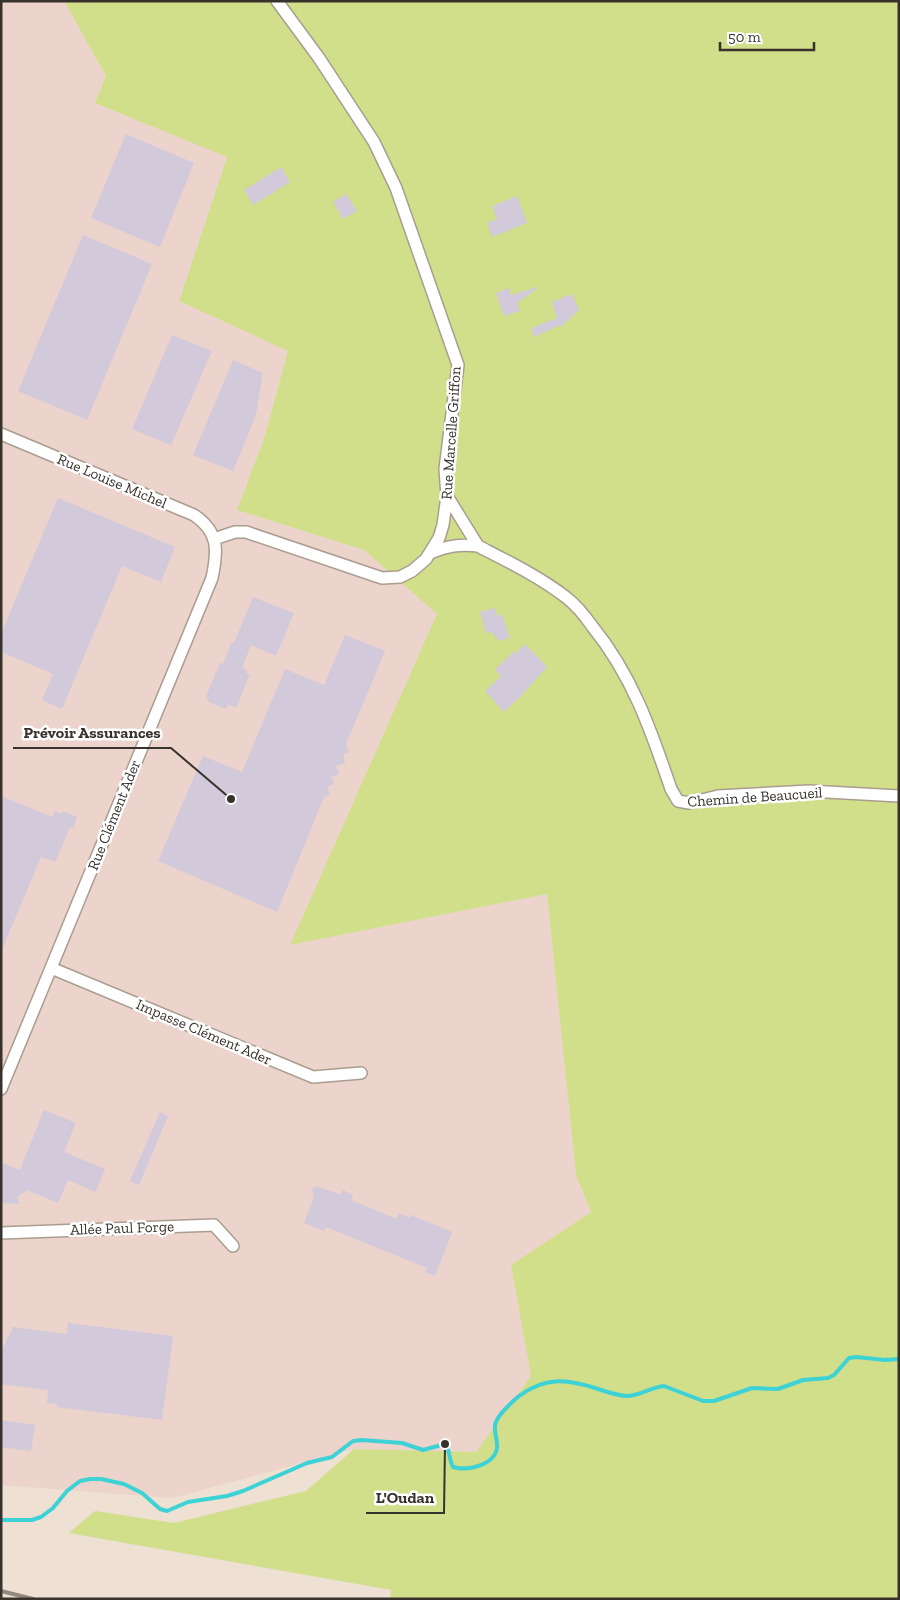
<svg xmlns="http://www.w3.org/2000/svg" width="900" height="1600" viewBox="0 0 900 1600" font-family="'Zilla Slab',serif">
<rect width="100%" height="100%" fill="#eee0d2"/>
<!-- industrial -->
<path fill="#ecd3cc" d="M 1,1 L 64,1 L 106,76 L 95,103 L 227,157 L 179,301 L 288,351 L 264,439 L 237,510 L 364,550 L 437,614 L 290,945 L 547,894 L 576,1175 L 591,1212 L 511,1265 L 531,1376 L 476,1452 L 354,1449 L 172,1498 L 1,1485 Z"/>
<!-- green -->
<path fill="#d1de8a" d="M 64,1 L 899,1 L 899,1599 L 390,1599 L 391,1590 L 69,1533 L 95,1511 L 174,1523 L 306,1491 L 354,1449 L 476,1452 L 531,1376 L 511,1265 L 591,1212 L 576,1175 L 547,894 L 290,945 L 437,614 L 364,550 L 237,510 L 264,439 L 288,351 L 179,301 L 227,157 L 95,103 L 106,76 Z"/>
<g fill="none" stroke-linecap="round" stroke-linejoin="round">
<!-- stream -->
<path stroke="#3dd2d6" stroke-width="4" d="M 1,1520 L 32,1520 L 41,1517 L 53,1508 L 67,1491 L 80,1481 L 90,1479 L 101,1479 L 124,1484 L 142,1493 L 160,1509 L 167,1511 L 188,1502 L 227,1496 L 243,1491 L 307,1463 L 332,1457 L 353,1441 L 362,1440 L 402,1443 L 423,1450 L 445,1444 C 450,1450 449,1460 453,1467 C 467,1471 494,1466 497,1448 C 498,1441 494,1433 495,1425 C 497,1415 511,1403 519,1396 C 546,1376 568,1379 598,1389 C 607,1392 618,1396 628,1396 C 641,1395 652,1387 664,1386 L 703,1401 L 714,1401 L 752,1388 L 778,1389 L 803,1380 L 828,1378 L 834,1375 L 849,1358 L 856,1357 L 885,1360 L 899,1359"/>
</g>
<!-- building -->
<path fill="#d2c9da" d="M 126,134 L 194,163 L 160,247 L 91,218 Z
M 281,167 L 290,182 L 253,205 L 244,190 Z
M 346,194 L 357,211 L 343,219 L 333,202 Z
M 517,196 L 527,223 L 492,237 L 487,223 L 497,219 L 492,206 Z
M 83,235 L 152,264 L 87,420 L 18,391 Z
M 537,287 L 538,288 L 517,303 L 520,311 L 504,316 L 496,293 L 509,288 L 511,295 Z
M 572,294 L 579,310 L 561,327 L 560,325 L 534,337 L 531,328 L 557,318 L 552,302 Z
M 172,335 L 212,351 L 171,445 L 132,429 Z
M 233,360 L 263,373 L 256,415 L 233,471 L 193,455 Z
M 58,498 L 175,547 L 161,582 L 122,566 L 62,709 L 42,700 L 53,674 L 1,652 L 1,634 Z
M 253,597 L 294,613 L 276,656 L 251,645 L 242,668 L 247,670 L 246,673 L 250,674 L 236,708 L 228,704 L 226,709 L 209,702 L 206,696 L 220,663 L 223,664 L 232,642 L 234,643 Z
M 495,608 L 497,616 L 502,614 L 510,638 L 498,641 L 497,637 L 495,638 L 492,632 L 486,633 L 480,612 Z
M 345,635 L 385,651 L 346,744 L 349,752 L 343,755 L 345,763 L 336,766 L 339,774 L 331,777 L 334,784 L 327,787 L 330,795 L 324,797 L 277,912 L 158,861 L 203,756 L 242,772 L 285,669 L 324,685 Z
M 525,644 L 547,667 L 521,696 L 504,712 L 485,691 L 501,676 L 495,670 L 514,651 L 515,654 Z
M 1,796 L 52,817 L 55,811 L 62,814 L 63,811 L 77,817 L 73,828 L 70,827 L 55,862 L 41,857 L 1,952 Z
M 44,1110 L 76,1123 L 64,1152 L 105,1169 L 95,1192 L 68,1180 L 58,1203 L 27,1190 L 17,1197 L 19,1204 L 4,1203 L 1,1201 L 1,1162 L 20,1170 Z
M 160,1112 L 168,1116 L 139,1185 L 130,1181 Z
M 316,1186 L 341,1195 L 343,1190 L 353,1195 L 351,1200 L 397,1219 L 399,1213 L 410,1218 L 411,1215 L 452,1232 L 435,1276 L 425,1272 L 427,1268 L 326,1227 L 324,1231 L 304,1223 L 314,1197 L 312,1189 Z
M 68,1323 L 173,1336 L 162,1420 L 57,1407 L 58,1404 L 47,1403 L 48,1390 L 1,1384 L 1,1351 L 13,1327 L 67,1334 Z
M 1,1420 L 35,1425 L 31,1451 L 1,1447 Z"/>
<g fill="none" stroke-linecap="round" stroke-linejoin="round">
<!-- street casing -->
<g stroke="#aa9d8f" stroke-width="14">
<path id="street" d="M 1,434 L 194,515 C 219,532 218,550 212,578 L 1,1089
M 214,539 L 235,532 L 246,532 L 382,578 L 400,577 L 412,571 L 426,559 L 439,538 L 443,525 L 447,496 L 445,469 L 458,365 L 396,188 L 374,142 L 319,58 L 277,1
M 478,546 C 509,562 540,577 567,598 C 577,606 585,616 592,626 C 632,675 651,730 671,789 L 678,801 L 689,803 L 718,796 L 809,791 L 899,796
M 430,553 C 448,546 458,544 478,546 L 447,496
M 51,968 L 313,1077 L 361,1073
M 1,1233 L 214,1225 L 233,1246"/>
</g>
<!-- street -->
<use href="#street" stroke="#fff" stroke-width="11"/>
<!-- rail -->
<path stroke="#93897f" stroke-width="4" d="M 1,1591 L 33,1599"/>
</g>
<g text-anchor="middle" stroke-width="5" stroke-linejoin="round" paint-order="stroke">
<!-- street labels -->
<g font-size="15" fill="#38322d" stroke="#fff">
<text transform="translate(451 433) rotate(-86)" y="5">Rue Marcelle Griffon</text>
<text transform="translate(112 481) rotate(23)" y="5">Rue Louise Michel</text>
<text transform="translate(755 797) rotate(-4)" y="5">Chemin de Beaucueil</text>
<text transform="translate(114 815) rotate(-68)" y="5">Rue Clément Ader</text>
<text transform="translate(204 1032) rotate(23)" y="5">Impasse Clément Ader</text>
<text transform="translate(122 1228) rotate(-2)" y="5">Allée Paul Forge</text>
</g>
</g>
<!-- callouts -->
<path fill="none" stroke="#38322d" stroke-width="2" d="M231 799L171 748H13M445 1444L444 1513H366"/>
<g fill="#38322d" stroke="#fff" stroke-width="2">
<circle cx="231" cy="799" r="5"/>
<circle cx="445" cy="1444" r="5"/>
</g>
<g font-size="16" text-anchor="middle" font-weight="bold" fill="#38322d" stroke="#fff" stroke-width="5" stroke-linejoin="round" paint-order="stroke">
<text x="92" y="738">Prévoir Assurances</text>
<text x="405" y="1503">L'Oudan</text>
</g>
<!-- border -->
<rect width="900" height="1600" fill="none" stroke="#38322d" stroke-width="5"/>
<!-- scale -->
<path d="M720 42v8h94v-8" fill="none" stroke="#38322d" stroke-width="2.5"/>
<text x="728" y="42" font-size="15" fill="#38322d" stroke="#ffffff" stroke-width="4" paint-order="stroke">50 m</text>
</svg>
